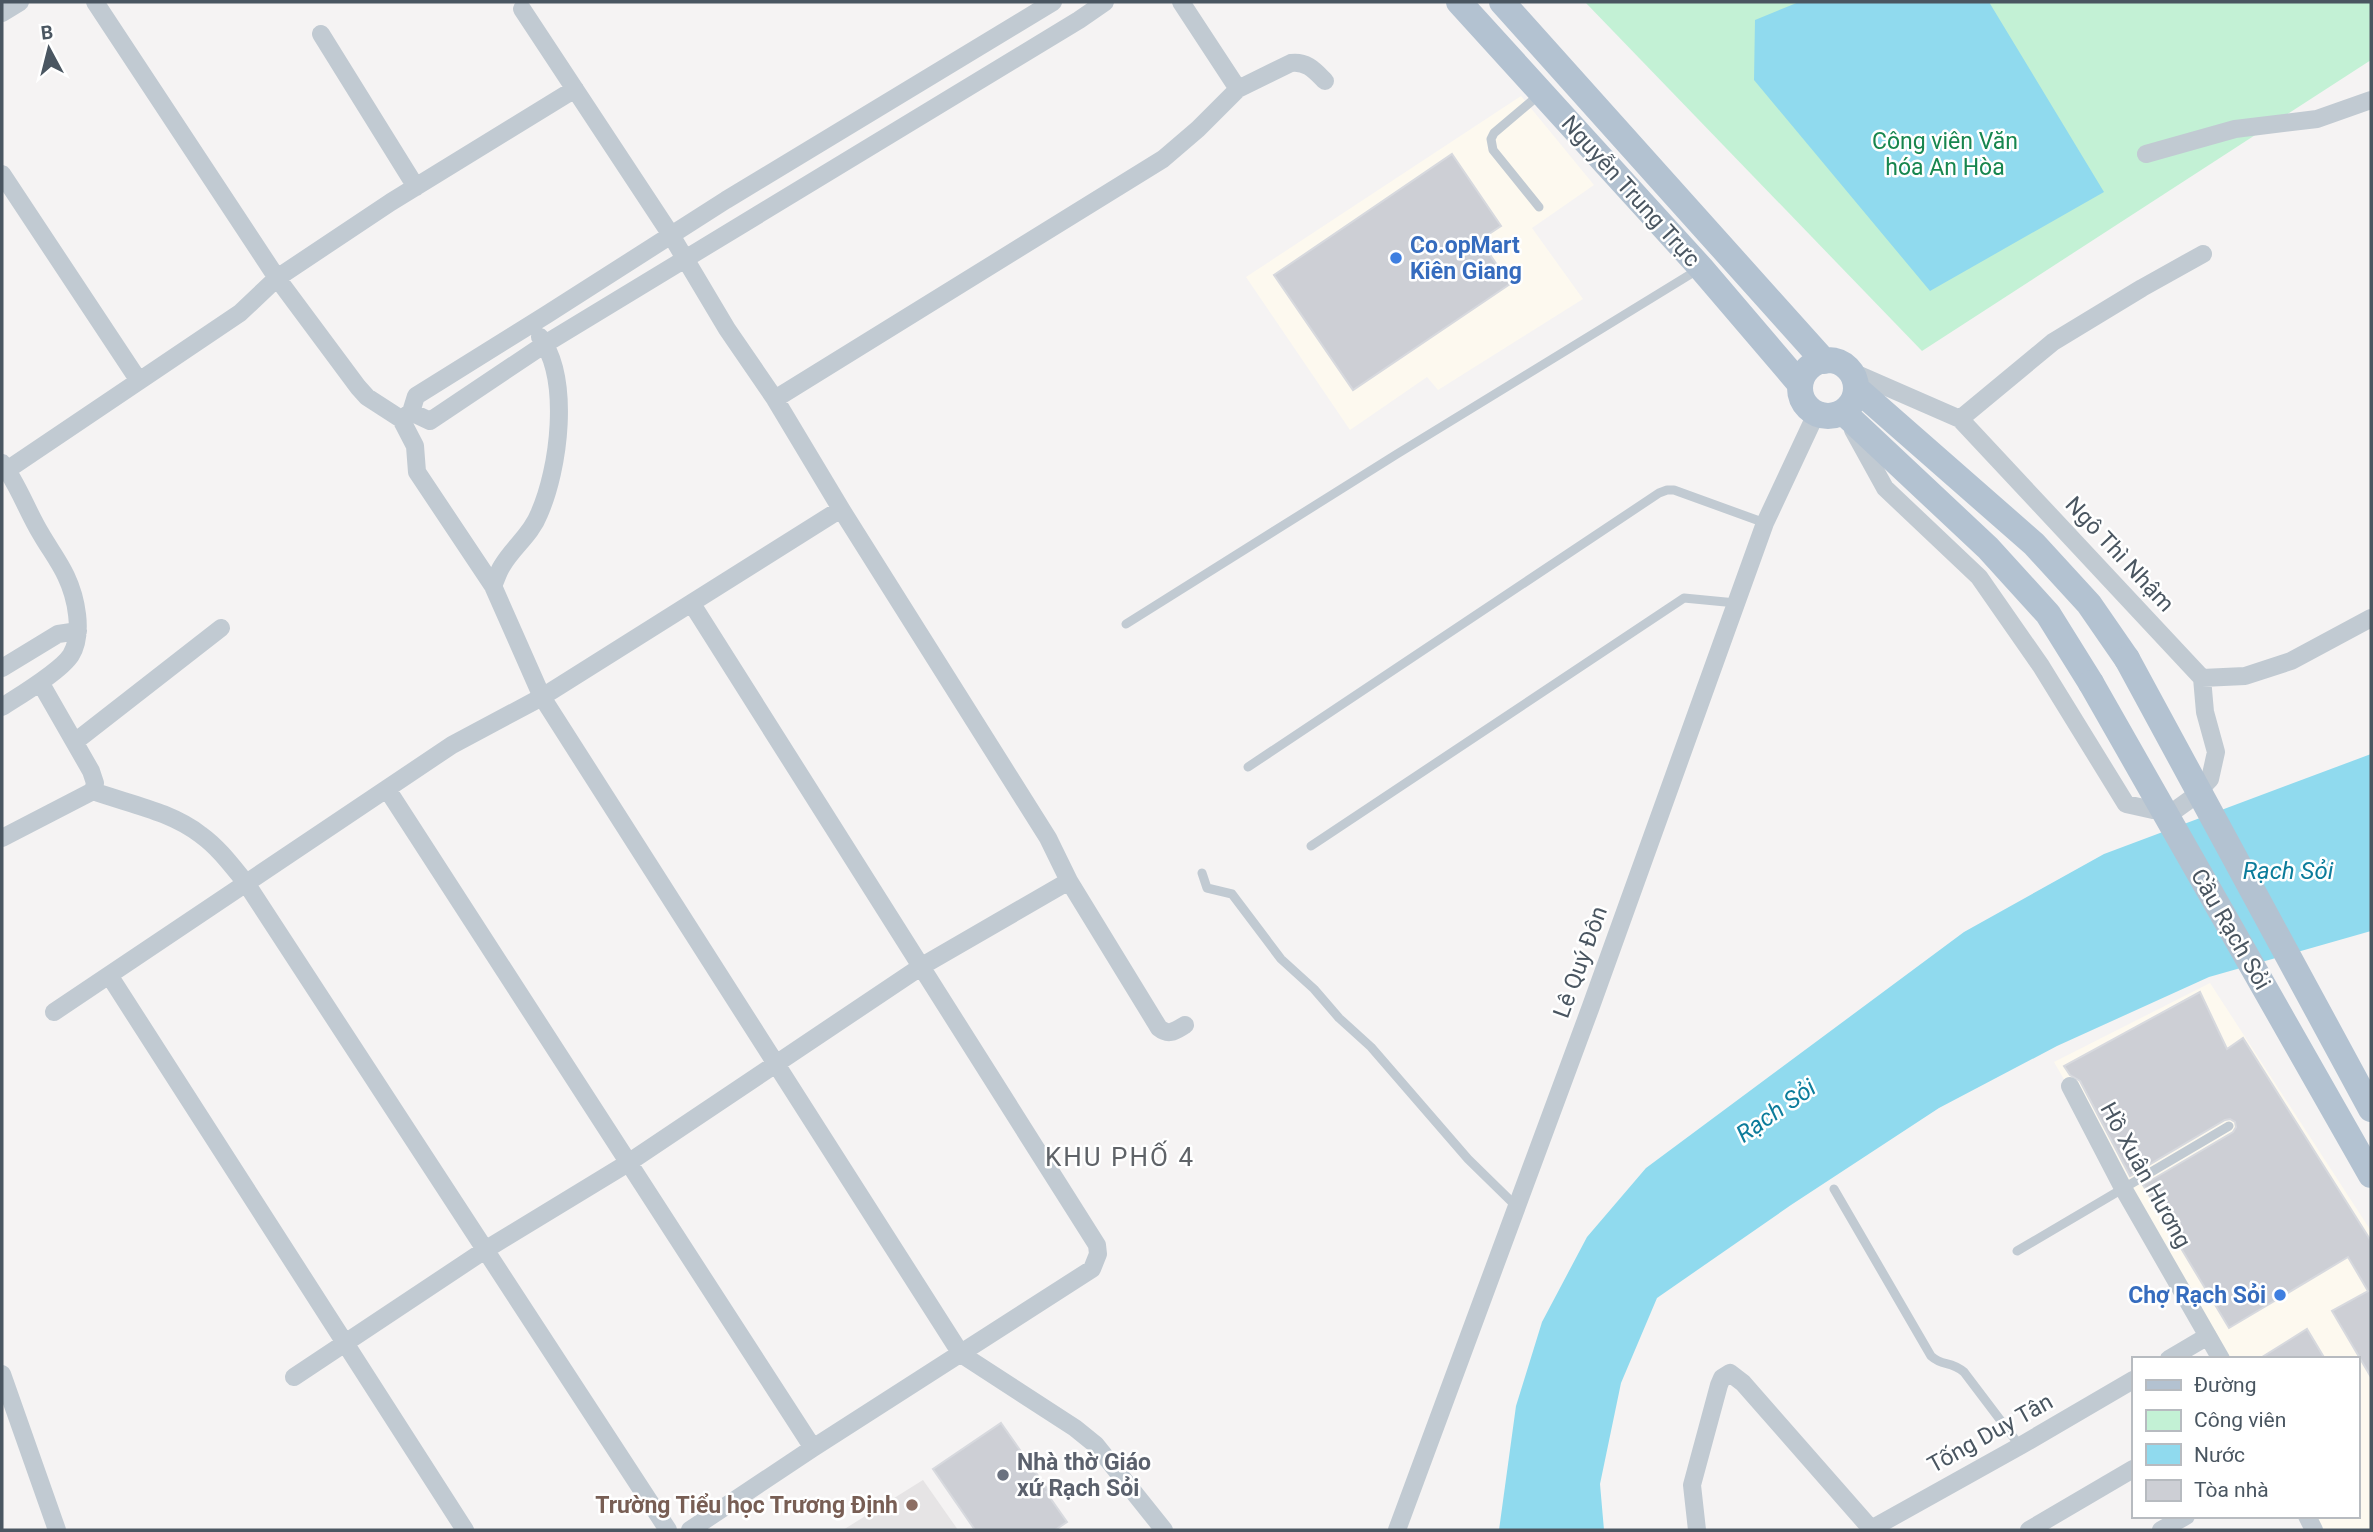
<svg xmlns="http://www.w3.org/2000/svg" width="2373" height="1532" viewBox="0 0 2373 1532" font-family="Roboto,sans-serif">
<rect width="100%" height="100%" fill="#f5f3f3"/>
<!-- commercial -->
<path fill="#fdf9ef" d="M 1521,96 L 1594,185 L 1532,228 L 1583,299 L 1438,390 L 1427,377 L 1350,430 L 1246,277 Z
M 2210,983 L 2371,1231 L 2371,1530 L 2324,1530 L 2316,1516 L 2357,1516 L 2357,1359 L 2225,1359 L 2054,1062 Z"/>
<!-- education -->
<path fill="#e6e4e5" d="M 923,1480 L 958,1530 L 843,1530 Z"/>
<!-- green -->
<path fill="#c3f1d5" d="M 1585,2 L 2371,2 L 2371,60 L 1922,351 Z"/>
<!-- water -->
<path fill="#90daee" d="M 1799,2 L 1989,2 L 2104,192 L 1930,291 L 1754,80 L 1755,20 Z
M 2371,754 L 2371,931 L 2209,977 L 2057,1046 L 1939,1108 L 1791,1205 L 1657,1298 L 1621,1383 L 1600,1484 L 1604,1530 L 1499,1530 L 1516,1406 L 1542,1322 L 1587,1237 L 1646,1168 L 1964,932 L 2104,854 Z"/>
<!-- building -->
<path fill="#cdcfd5" stroke="#d7d9de" stroke-width="2" d="M 1452,154 L 1501,226 L 1480,240 L 1510,284 L 1353,390 L 1274,275 Z
M 2200,992 L 2227,1049 L 2243,1038 L 2371,1241 L 2371,1377 L 2332,1311 L 2368,1291 L 2348,1257 L 2229,1328 L 2143,1185 L 2233,1132 L 2236,1127 L 2235,1122 L 2230,1119 L 2225,1120 L 2130,1176 L 2080,1081 L 2070,1075 L 2064,1066 Z
M 2307,1329 L 2325,1359 L 2259,1359 Z
M 1001,1423 L 1048,1490 L 1046,1492 L 1067,1522 L 1055,1530 L 975,1530 L 933,1469 Z"/>
<g fill="none" stroke-linecap="round" stroke-linejoin="round">
<!-- service -->
<path stroke="#c1cad2" stroke-width="9" d="M 1539,207 L 1493,150 L 1491,139 L 1494,133 L 1540,94
M 1126,624 L 1397,454 L 1699,269
M 1248,767 L 1659,493 L 1667,490 L 1674,490 L 1765,523
M 1311,846 L 1684,598 L 1736,603
M 1202,873 L 1207,888 L 1232,894 L 1281,959 L 1314,989 L 1339,1018 L 1371,1047 L 1468,1159 L 1517,1207
M 1834,1189 L 1931,1356 C 1943,1367 1950,1360 1964,1372 L 2020,1446
M 2017,1251 L 2229,1126"/>
<!-- minor -->
<path stroke="#c1cad2" stroke-width="18" d="M 95,2 L 277,278 L 358,387 L 367,397 L 401,419 L 415,446 L 417,472 L 493,586 L 542,697 L 961,1354 L 1075,1428 L 1096,1445 L 1164,1530
M 522,9 L 671,235 L 727,329 L 775,399 L 841,509 L 1048,838 L 1069,881 L 1159,1028 C 1169,1036 1175,1031 1185,1025
M 2,13 L 20,2
M 321,34 L 416,187
M 1238,89 L 1291,63 C 1307,61 1315,71 1325,81
M 2146,154 L 2235,129 L 2317,119 L 2371,100
M 2,174 L 139,381
M 1850,371 L 1960,419 L 2202,678 L 2245,676 L 2291,661 L 2371,618
M 775,399 L 1163,159 L 1198,129 L 1238,89 L 1181,2
M 411,412 L 430,421 L 545,344 L 1079,20 L 1105,2
M 401,419 L 411,412 L 416,396 L 546,315 L 726,200 L 1053,2
M 1960,419 L 2053,342 L 2142,288 L 2203,254
M 1853,430 L 1885,488 L 1979,577 L 2041,666 L 2126,804 L 2153,810 L 2174,811 L 2192,798 L 2210,779 L 2216,752 L 2205,712 L 2202,678
M 2,463 C 18,484 27,511 41,534 C 49,548 59,561 66,576 C 76,597 84,633 71,655 C 61,671 19,696 2,707
M 7,470 L 240,313 L 277,278 L 391,202 L 575,89
M 493,586 C 496,580 498,572 502,566 C 513,547 531,535 539,514 C 559,469 571,379 540,337
M 2,668 L 58,634 L 78,631
M 76,741 L 221,628
M 387,789 L 813,1448
M 93,791 C 129,804 170,811 201,835 C 219,848 232,866 246,883 L 668,1530
M 2,838 L 93,791 L 95,783 L 91,771 L 40,682
M 109,975 L 465,1530
M 54,1012 L 452,745 L 542,697 L 841,509
M 2070,1086 L 2123,1188 L 2221,1359
M 2169,1359 L 2208,1336
M 2,1374 L 57,1530
M 294,1377 L 485,1250 L 628,1163 L 922,966 L 1069,881
M 2307,1516 L 2314,1530
M 1871,1529 L 2020,1446 L 2133,1380
M 690,1530 L 813,1448 L 1092,1269 L 1098,1254 L 1097,1245 L 692,604
M 1397,1530 L 1590,1009 L 1765,523 L 1816,414
M 1697,1530 L 1692,1485 L 1719,1385 L 1722,1378 L 1730,1373 L 1743,1383 L 1872,1530
M 2029,1530 L 2133,1469
M 2161,1530 L 2186,1516"/>
<!-- primary -->
<path stroke="#b3c2d1" stroke-width="26" d="M 1459,2 L 1701,268 L 1800,384
M 1502,2 L 1824,361
M1800 388a28 28 0 1 1 56 0a28 28 0 1 1-56 0Z
M 1856,388 L 2034,544 L 2089,604 L 2127,659
M 1843,412 L 1988,548 L 2048,614 L 2091,683"/>
<!-- primary-bridge -->
<path stroke="#b3c2d1" stroke-width="26" d="M 2127,659 L 2371,1109
M 2091,683 L 2371,1175"/>
</g>
<!-- markers -->
<g fill="#3f7fe0" stroke="#fff" stroke-width="2.5">
<circle cx="1396" cy="258" r="7"/>
<circle cx="2280" cy="1295" r="7"/>
</g>
<circle fill="#6b7280" stroke="#fff" stroke-width="2.5" cx="1003" cy="1475" r="7"/>
<circle fill="#8d6e63" stroke="#fff" stroke-width="2.5" cx="912" cy="1505" r="7"/>
<g text-anchor="middle" stroke-width="5" stroke-linejoin="round" paint-order="stroke">
<!-- park labels -->
<g font-size="23" fill="#17864f" stroke="#fff">
<text x="1945" y="149">Công viên Văn<tspan x="1945" dy="26">hóa An Hòa</tspan></text>
</g>
<!-- street labels -->
<g font-size="23" fill="#4a5661" stroke="#fff">
<text transform="translate(1631 191) rotate(48)" y="8">Nguyễn Trung Trực</text>
<text transform="translate(2120 554) rotate(47)" y="8">Ngô Thì Nhậm</text>
<text transform="translate(2231 929) rotate(60)" y="8">Cầu Rạch Sỏi</text>
<text transform="translate(1580 962) rotate(-70)" y="8">Lê Quý Đôn</text>
<text transform="translate(2146 1175) rotate(61)" y="8">Hồ Xuân Hương</text>
<text transform="translate(1990 1433) rotate(-29)" y="8">Tống Duy Tân</text>
</g>
<!-- shop labels -->
<g font-size="23" font-weight="bold" fill="#366cbe" stroke="#fff" text-anchor="start">
<text x="1410" y="253">Co.opMart<tspan x="1410" dy="26">Kiên Giang</tspan></text>
<text x="2266" y="1303" text-anchor="end">Chợ Rạch Sỏi</text>
</g>
<!-- worship labels -->
<g font-size="23" font-weight="bold" fill="#5b616d" stroke="#fff" text-anchor="start">
<text x="1017" y="1470">Nhà thờ Giáo<tspan x="1017" dy="26">xứ Rạch Sỏi</tspan></text>
</g>
<!-- education labels -->
<g font-size="23" font-weight="bold" fill="#785e54" stroke="#fff" text-anchor="end">
<text x="898" y="1513">Trường Tiểu học Trương Định</text>
</g>
<!-- water labels -->
<g font-size="24" font-style="italic" fill="#0c7c9b" stroke="#fff">
<text x="2288" y="879">Rạch Sỏi</text>
<text transform="translate(1776 1111) rotate(-35)" y="8">Rạch Sỏi</text>
</g>
<!-- quarter labels -->
<g font-size="26" letter-spacing="2" fill="#5f6368" stroke="#fff">
<text x="1120" y="1166">KHU PHỐ 4</text>
</g>
</g>
<!-- border -->
<rect width="2373" height="1532" fill="none" stroke="#4a5661" stroke-width="7"/>
<!-- legend -->
<rect x="2132" y="1357" width="228" height="161" fill="#ffffff" stroke="#b7bbc0" stroke-width="2"/>
<rect x="2146" y="1380" width="35" height="10" fill="#b3c2d1" stroke="#b7bbc0" stroke-width="2"/>
<text x="2194" y="1392" font-size="21" fill="#4a5661">Đường</text>
<rect x="2146" y="1410" width="35" height="21" fill="#c3f1d5" stroke="#b7bbc0" stroke-width="2"/>
<text x="2194" y="1427" font-size="21" fill="#4a5661">Công viên</text>
<rect x="2146" y="1444" width="35" height="21" fill="#90daee" stroke="#b7bbc0" stroke-width="2"/>
<text x="2194" y="1462" font-size="21" fill="#4a5661">Nước</text>
<rect x="2146" y="1480" width="35" height="21" fill="#cdcfd5" stroke="#b7bbc0" stroke-width="2"/>
<text x="2194" y="1497" font-size="21" fill="#4a5661">Tòa nhà</text>
<!-- north arrow -->
<g transform="translate(49 49) rotate(353)" stroke="#ffffff" stroke-width="5" paint-order="stroke">
<path d="M0-5L12 26L0 18L-12 26Z" fill="#4a5661"/>
<text y="-10" font-size="19" font-weight="bold" text-anchor="middle" fill="#4a5661">B</text>
</g>
</svg>
